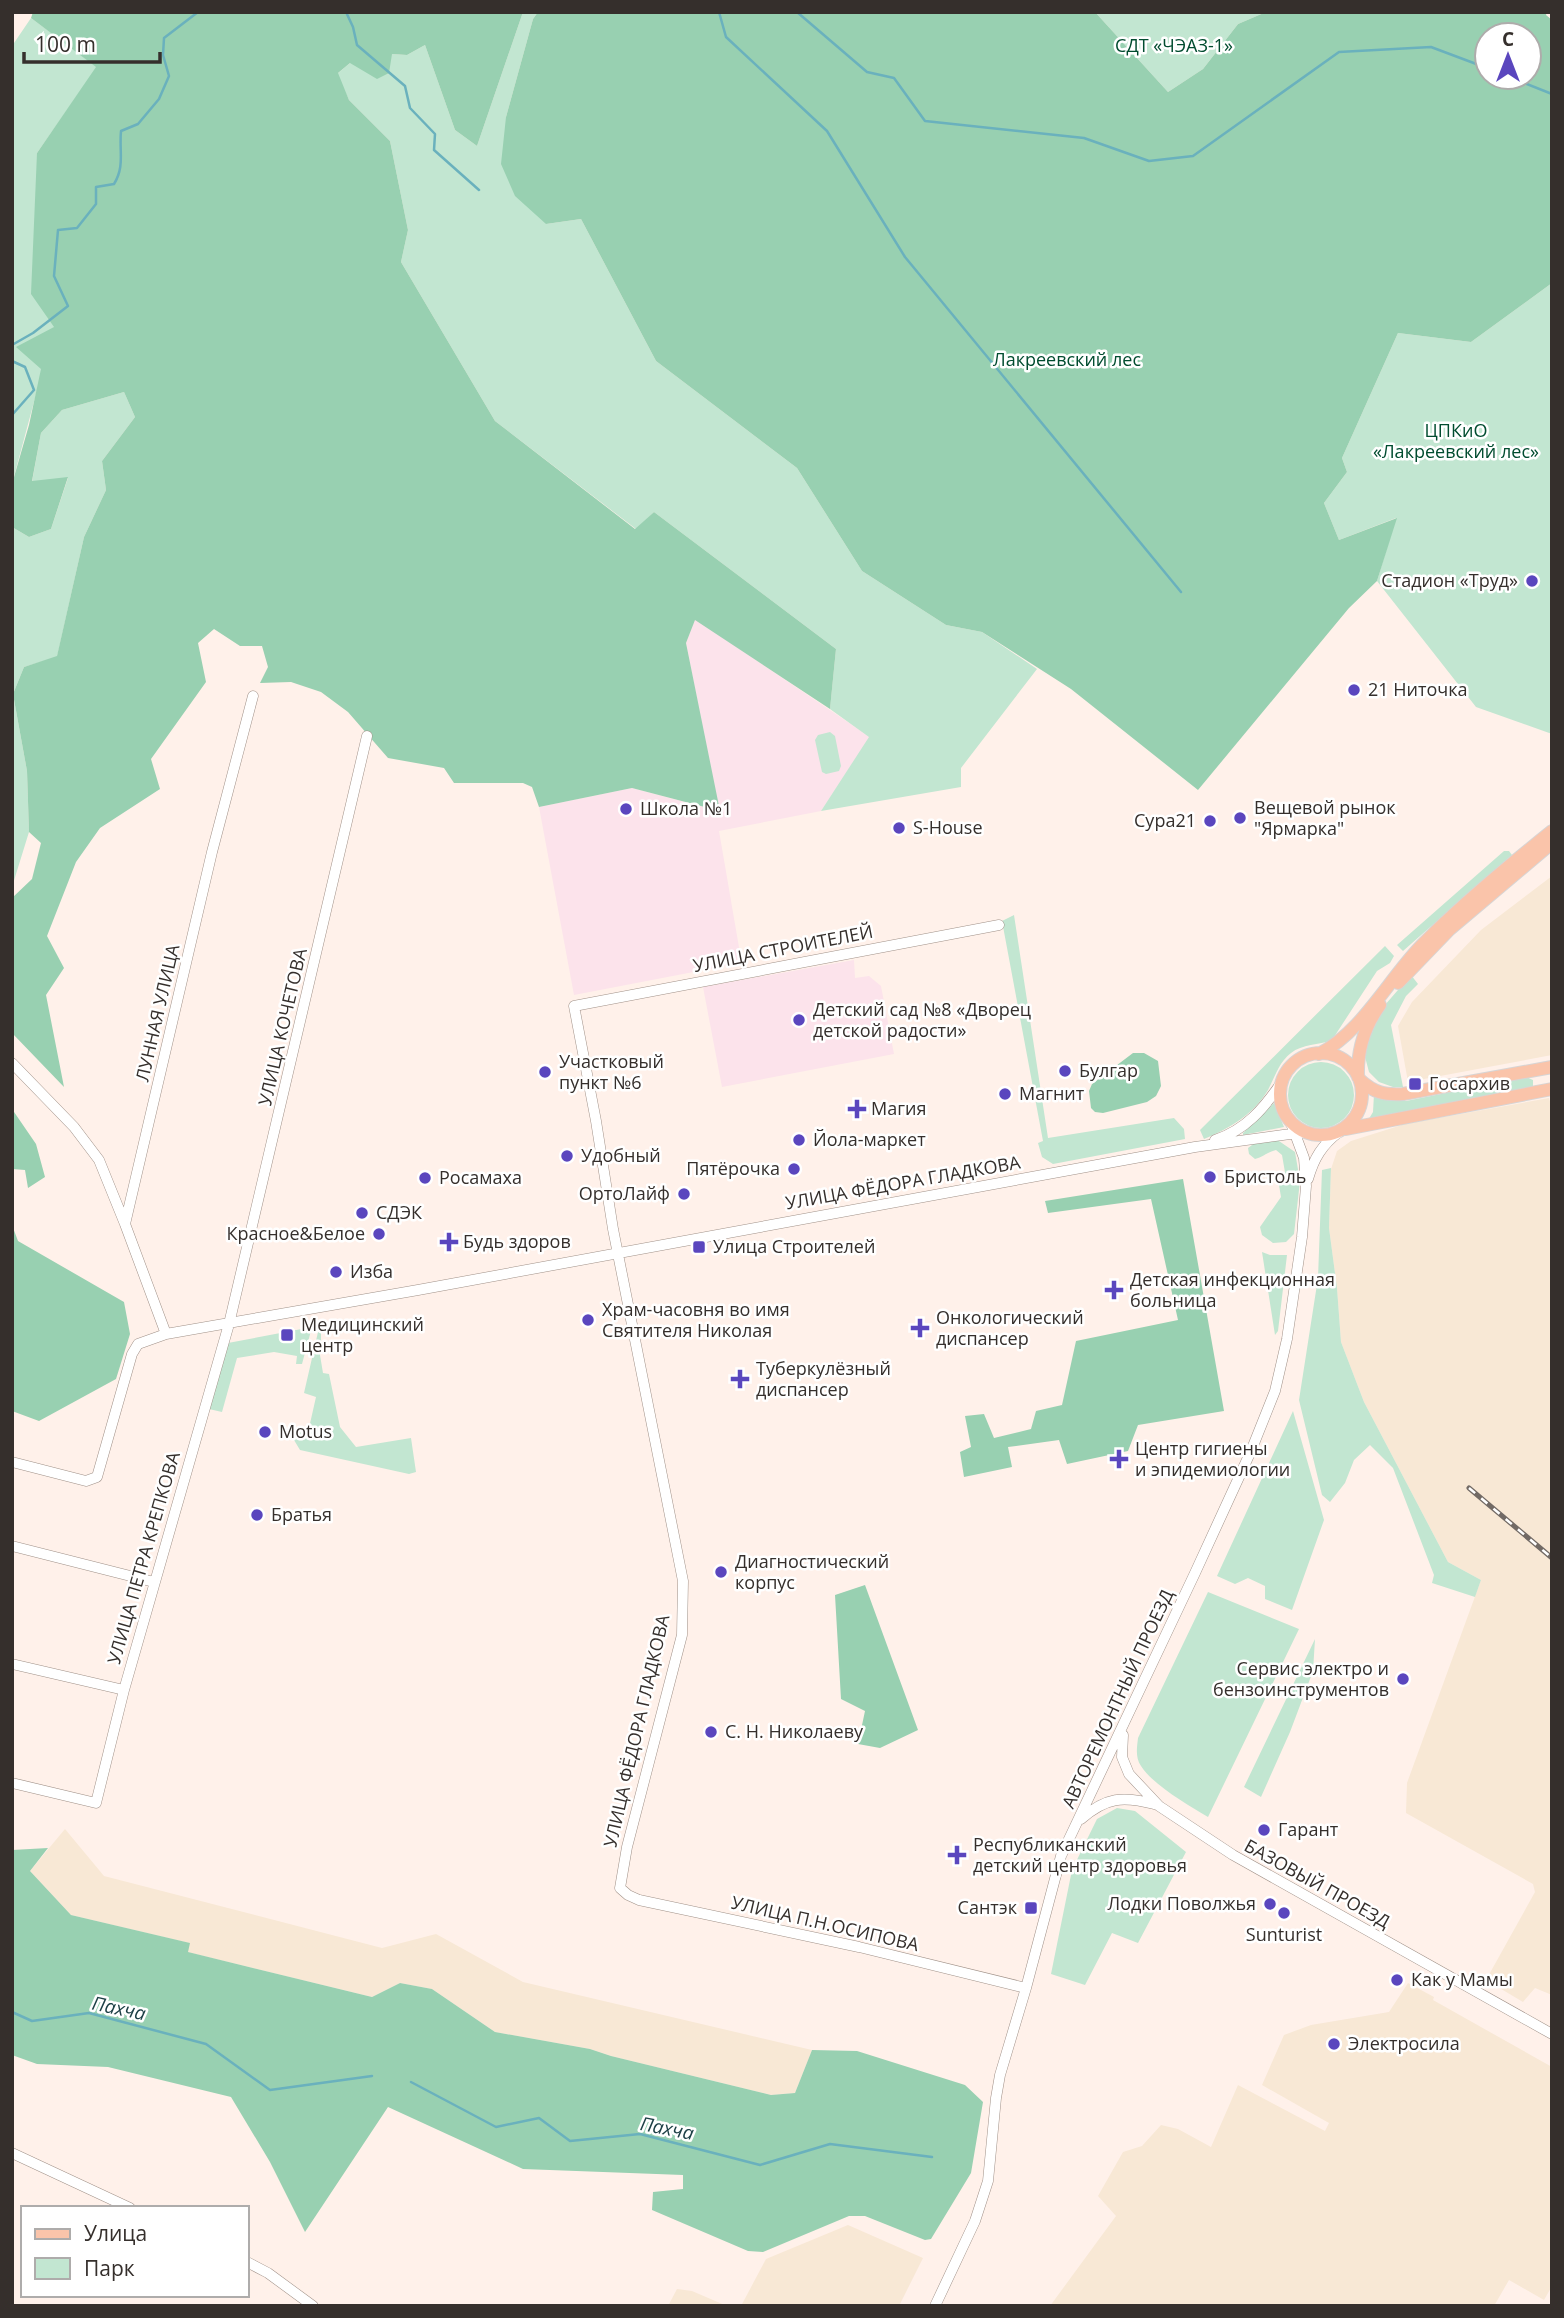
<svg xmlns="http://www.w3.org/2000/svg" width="1564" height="2318" viewBox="0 0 1564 2318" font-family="'Open Sans',sans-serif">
<rect width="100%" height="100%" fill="#fff1ea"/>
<!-- industrial -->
<path fill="#f8e8d5" d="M 1552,876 L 1552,1055 L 1408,1082 L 1398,1026 L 1412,1002 L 1481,930 Z
M 1549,1098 L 1552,1109 L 1552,1995 L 1535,1988 L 1523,2002 L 1486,1980 L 1535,1892 L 1533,1884 L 1406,1813 L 1407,1783 L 1481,1580 L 1448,1562 L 1364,1402 L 1341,1342 L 1337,1288 L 1329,1228 L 1331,1169 L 1337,1151 L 1351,1141 L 1405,1124 Z
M 65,1829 L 104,1876 L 382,1948 L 436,1934 L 523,1982 L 812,2050 L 795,2093 L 771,2095 L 611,2056 L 590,2049 L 495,2032 L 432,1989 L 400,1983 L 372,1997 L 187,1952 L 189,1943 L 71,1915 L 30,1871 Z
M 1408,1983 L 1434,1997 L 1433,2000 L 1552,2067 L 1552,2286 L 1544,2300 L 1509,2280 L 1494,2306 L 1050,2306 L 1116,2216 L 1098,2196 L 1123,2152 L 1142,2146 L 1161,2125 L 1178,2129 L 1211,2147 L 1238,2085 L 1325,2131 L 1329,2123 L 1262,2085 L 1284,2035 L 1311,2025 L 1389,2012 Z
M 848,2225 L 923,2258 L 899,2306 L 741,2306 L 766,2259 Z
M 677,2289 L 692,2291 L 727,2306 L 668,2306 Z"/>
<!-- education -->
<path fill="#fce3eb" d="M 695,619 L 870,737 L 821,811 L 719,831 L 740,953 L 735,964 L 574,995 L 539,807 L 632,788 L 719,811 L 686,643 Z
M 854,960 L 855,978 L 869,976 L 881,986 L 894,1054 L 722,1087 L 703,987 Z"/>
<!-- green -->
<path fill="#c2e6d1" d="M 523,12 L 538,12 L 533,19 L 506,117 L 546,224 L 581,219 L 656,361 L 797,468 L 862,571 L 946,625 L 982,632 L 1037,669 L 961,768 L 961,787 L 821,811 L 869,737 L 830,709 L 836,649 L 654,512 L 636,529 L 495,421 L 401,262 L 408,230 L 390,141 L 349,100 L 337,74 L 350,63 L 392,54 L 407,55 L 425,45 L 455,130 L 477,146 Z
M 1095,12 L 1266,12 L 1238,24 L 1203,69 L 1168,92 Z
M 31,18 L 97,67 L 37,153 L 54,327 L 12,484 L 12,46 Z
M 1552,283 L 1552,734 L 1476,707 L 1377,581 L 1396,518 L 1339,540 L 1324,503 L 1347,472 L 1342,458 L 1398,333 L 1471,342 Z
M 124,392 L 135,417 L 102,461 L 106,490 L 84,537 L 57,657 L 24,667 L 13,694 L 27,771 L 29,832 L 12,887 L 12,527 L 29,537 L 51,529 L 68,478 L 32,482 L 41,433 L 62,410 Z
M 830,732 L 835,736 L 841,766 L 839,771 L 826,774 L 822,772 L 815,740 L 818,735 Z
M 1504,851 L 1509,851 L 1512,855 L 1403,951 L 1397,945 Z
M 1014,915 L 1048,1138 L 1174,1118 L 1184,1129 L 1185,1139 L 1053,1164 L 1042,1157 L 1038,1143 L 1043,1141 L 1002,921 Z
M 1385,946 L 1394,956 L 1390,963 L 1377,971 L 1332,1040 C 1319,1045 1302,1044 1291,1053 C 1279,1062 1275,1077 1268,1090 C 1253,1115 1230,1128 1204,1139 L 1200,1130 Z
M 1411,975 L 1418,984 L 1406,996 L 1391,1025 L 1403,1087 L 1393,1087 L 1379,1082 L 1369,1072 L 1364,1053 L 1378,1013 Z
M1288 1095a33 33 0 1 1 66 0a33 33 0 1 1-66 0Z
M 1526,1077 L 1533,1080 L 1533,1088 L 1367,1122 L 1373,1112 L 1374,1094 L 1386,1100 L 1406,1101 Z
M 1274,1103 L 1284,1127 L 1243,1135 L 1243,1133 Z
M 1276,1139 L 1295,1152 L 1300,1181 L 1294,1234 L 1286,1242 L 1273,1243 L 1262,1235 L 1260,1227 L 1281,1197 L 1279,1185 L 1287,1184 L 1282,1155 L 1276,1150 C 1267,1152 1263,1157 1255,1159 L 1249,1154 L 1248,1148 L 1256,1142 Z
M 1331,1168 L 1329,1228 L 1337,1288 L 1341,1342 L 1364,1402 L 1448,1562 L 1481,1580 L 1475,1597 L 1432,1583 L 1434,1575 L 1393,1468 L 1370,1445 L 1354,1460 L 1345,1483 L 1330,1502 L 1322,1495 L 1299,1400 L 1318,1278 L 1322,1170 Z
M 1262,1252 L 1270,1255 L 1287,1255 L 1278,1331 L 1275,1335 Z
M 312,1327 L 302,1364 L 296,1364 L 297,1356 L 274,1352 L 237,1358 L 222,1412 L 209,1409 L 228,1343 Z
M 318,1332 L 321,1332 L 321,1341 L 318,1343 L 323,1373 L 329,1374 L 340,1427 L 356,1447 L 411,1438 L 416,1472 L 409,1474 L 300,1450 L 294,1440 L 295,1433 L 300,1434 L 302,1428 L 309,1428 L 316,1397 L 304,1393 Z
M 1293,1411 L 1324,1520 L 1292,1610 L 1265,1599 L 1265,1586 L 1248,1578 L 1235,1584 L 1217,1576 Z
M 1208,1592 L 1299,1629 L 1208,1817 C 1188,1805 1153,1785 1141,1766 C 1135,1757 1137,1747 1138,1738 Z
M 1315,1639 L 1313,1671 L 1290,1732 L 1261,1797 L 1244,1787 Z
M 1117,1808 L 1135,1811 L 1186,1852 L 1138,1943 L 1112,1933 L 1085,1985 L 1051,1974 L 1072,1870 L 1097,1819 Z"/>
<!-- forest -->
<path fill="#98d0b1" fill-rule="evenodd" d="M 33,12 L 523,12 L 477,146 L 455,130 L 425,45 L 407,55 L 392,54 L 389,73 L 377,79 L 350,63 L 338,73 L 349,100 L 390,141 L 408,230 L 401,262 L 495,421 L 635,529 L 654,512 L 836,649 L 830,709 L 695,620 L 686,643 L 720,811 L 632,788 L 539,807 L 532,787 L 523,783 L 454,783 L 444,768 L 388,758 L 348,712 L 321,692 L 291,682 L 260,683 L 268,667 L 262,646 L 240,646 L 214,629 L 198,643 L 206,682 L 151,759 L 160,789 L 100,828 L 76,862 L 47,936 L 64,968 L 46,995 L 64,1087 L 12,1033 L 12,898 L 32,879 L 41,843 L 29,832 L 27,771 L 13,694 L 24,667 L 57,656 L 84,537 L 106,490 L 102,461 L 135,417 L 124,392 L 62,410 L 41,433 L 32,481 L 68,477 L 51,529 L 29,537 L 12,527 L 12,484 L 29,425 L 41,369 L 16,347 L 54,327 L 31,294 L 37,153 L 96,67 L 31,18 Z
M 538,12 L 1095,12 L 1168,92 L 1203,69 L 1238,24 L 1266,12 L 1547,12 L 1546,15 L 1552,20 L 1552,283 L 1471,342 L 1398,333 L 1342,458 L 1347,472 L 1324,503 L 1339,540 L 1397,518 L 1377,581 L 1349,608 L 1198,790 L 1071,689 L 982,632 L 946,625 L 862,571 L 797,468 L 656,361 L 581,219 L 546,224 L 515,196 L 501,164 L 506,117 L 533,19 ZM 1529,35 L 1529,77 L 1487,77 L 1487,35 Z
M 1133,1053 L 1144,1053 L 1158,1061 L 1161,1086 L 1156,1096 L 1147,1102 L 1103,1113 L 1095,1112 L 1091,1108 L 1089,1091 L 1092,1084 Z
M 12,1109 L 36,1144 L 45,1177 L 28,1188 L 25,1170 L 12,1169 Z
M 1183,1179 L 1224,1411 L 1138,1425 L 1128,1451 L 1067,1464 L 1059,1440 L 1008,1447 L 1012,1467 L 964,1477 L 960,1452 L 971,1447 L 965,1416 L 984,1414 L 994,1438 L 1031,1429 L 1036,1411 L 1062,1405 L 1076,1341 L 1178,1320 L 1151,1199 L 1048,1213 L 1045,1201 Z
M 12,1225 L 18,1241 L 124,1302 L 130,1334 L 116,1379 L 39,1421 L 12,1411 Z
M 865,1585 L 918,1730 L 880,1748 L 858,1744 L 865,1711 L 841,1699 L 835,1595 Z
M 48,1848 L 30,1871 L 71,1915 L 190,1943 L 188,1952 L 372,1997 L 400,1983 L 432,1989 L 495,2032 L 590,2049 L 611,2056 L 771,2095 L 795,2093 L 812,2050 L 857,2051 L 965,2085 L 983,2102 L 971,2173 L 931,2239 L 925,2240 L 865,2216 L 849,2216 L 763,2252 L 748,2251 L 652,2210 L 653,2192 L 683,2189 L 683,2175 L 523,2169 L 388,2107 L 305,2232 L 270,2162 L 231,2097 L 108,2067 L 37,2064 L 12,2055 L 12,1850 Z"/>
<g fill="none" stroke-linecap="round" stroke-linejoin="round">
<!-- stream -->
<path stroke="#6ab1bd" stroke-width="2.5" d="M 346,12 L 353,27 L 357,45 L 405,86 L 410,108 L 435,134 L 434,150 L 479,190
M 719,12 L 726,37 L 827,131 L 905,257 L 1181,592
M 797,12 L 867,72 L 894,78 L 925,121 L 1084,138 L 1149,161 L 1193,156 L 1339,52 L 1431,47 L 1487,68
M 1509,77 L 1552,94
M 12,345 L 33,333 L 68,306 L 54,276 L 58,230 L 77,228 L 96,204 L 96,187 L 114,184 C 125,166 119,152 121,131 L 138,124 L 159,99 L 169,76 L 163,55 L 164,38 L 198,12
M 12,361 L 25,367 L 34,390 L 12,415
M 12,2012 L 32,2021 L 89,2013 L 206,2044 L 270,2090 L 372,2076
M 411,2082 L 496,2127 L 539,2118 L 570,2141 L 640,2134 L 760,2165 L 830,2144 L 932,2157"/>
<!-- minor casing -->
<g stroke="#a09188" stroke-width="11">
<path id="minor" d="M 999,925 L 574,1006 L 596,1121 L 613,1229 L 683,1581 L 682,1635 L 627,1847 L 620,1888 L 628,1895 L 639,1900 L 859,1947 L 1026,1988
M 12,1063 L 74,1127 L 99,1160 L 125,1224
M 1215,1140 C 1246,1130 1264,1108 1282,1082
M 1308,1179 C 1314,1158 1322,1145 1339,1132
M 166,1334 L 125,1224 L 212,852 L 253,696
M 12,1462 L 86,1481 L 97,1477 L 132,1354 L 138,1344 L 166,1334 L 418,1290 L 1195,1147 L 1305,1132
M 12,1546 L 154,1582
M 12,1664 L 124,1690
M 1123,1735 L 1122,1757 L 1129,1774 L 1159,1806 L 1233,1855 L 1552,2034
M 12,1783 L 96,1803 L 124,1690 L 229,1324 L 367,736
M 1081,1819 C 1106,1797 1123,1796 1154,1804
M 12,2153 L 130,2208
M 247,2262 L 268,2273 L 313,2306
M 935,2306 L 975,2221 L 988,2181 L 996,2098 L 1000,2075 L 1026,1988 L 1061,1856 L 1195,1573 L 1251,1451 L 1275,1391 L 1287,1339 L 1302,1237 L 1306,1186 L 1304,1158 L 1291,1123"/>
</g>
<!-- major casing -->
<g stroke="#d7d5d5" stroke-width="14">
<path id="major" d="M 1398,983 L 1449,930 L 1552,843
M1280 1094a41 41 0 1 1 82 0a41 41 0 1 1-82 0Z
M 1319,1054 C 1362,1032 1388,980 1422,945 C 1462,904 1507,867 1552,831
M 1358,1077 C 1357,1050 1364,1027 1380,1005
M 1360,1080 C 1374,1093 1385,1095 1403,1094 L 1552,1067
M 1346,1129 L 1552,1089"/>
</g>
<!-- minor -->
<use href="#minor" stroke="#fff" stroke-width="10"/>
<!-- major -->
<use href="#major" stroke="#fac4aa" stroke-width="12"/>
<!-- rail casing -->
<g stroke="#726a65" stroke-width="5">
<path id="rail" d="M 1469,1488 L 1552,1558"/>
</g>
<!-- rail -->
<use href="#rail" stroke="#fff" stroke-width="2.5" stroke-dasharray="8" stroke-linecap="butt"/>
</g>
<!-- markers -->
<g fill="#5a46be" stroke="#fff" stroke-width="2.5">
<circle cx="1532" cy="581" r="7"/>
<circle cx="1354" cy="690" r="7"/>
<circle cx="626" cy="809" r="7"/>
<circle cx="1240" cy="818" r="7"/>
<circle cx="1210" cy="821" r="7"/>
<circle cx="899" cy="828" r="7"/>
<circle cx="799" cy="1020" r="7"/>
<circle cx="1065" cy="1071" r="7"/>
<circle cx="545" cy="1072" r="7"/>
<rect x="1408" y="1077" width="14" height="14" rx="3.5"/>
<circle cx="1005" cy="1094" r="7"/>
<path d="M853.5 1098.5h7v7h7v7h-7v7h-7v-7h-7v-7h7z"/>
<circle cx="799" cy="1140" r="7"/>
<circle cx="567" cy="1156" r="7"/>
<circle cx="794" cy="1169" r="7"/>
<circle cx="1210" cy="1177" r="7"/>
<circle cx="425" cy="1178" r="7"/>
<circle cx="684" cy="1194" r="7"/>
<circle cx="362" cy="1213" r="7"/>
<circle cx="379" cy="1234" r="7"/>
<path d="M445.5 1231.5h7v7h7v7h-7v7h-7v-7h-7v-7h7z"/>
<rect x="692" y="1240" width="14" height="14" rx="3.5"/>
<circle cx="336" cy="1272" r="7"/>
<path d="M1110.5 1279.5h7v7h7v7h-7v7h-7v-7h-7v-7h7z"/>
<circle cx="588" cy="1320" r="7"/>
<path d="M916.5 1317.5h7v7h7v7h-7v7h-7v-7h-7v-7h7z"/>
<rect x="280" y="1328" width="14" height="14" rx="3.5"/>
<path d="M736.5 1368.5h7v7h7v7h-7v7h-7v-7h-7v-7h7z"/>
<circle cx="265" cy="1432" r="7"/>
<path d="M1115.5 1448.5h7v7h7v7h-7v7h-7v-7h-7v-7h7z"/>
<circle cx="257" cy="1515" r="7"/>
<circle cx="721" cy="1572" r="7"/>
<circle cx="1403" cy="1679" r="7"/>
<circle cx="711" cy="1732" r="7"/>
<circle cx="1264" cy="1830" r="7"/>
<path d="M953.5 1844.5h7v7h7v7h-7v7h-7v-7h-7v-7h7z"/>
<circle cx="1270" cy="1904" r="7"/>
<rect x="1024" y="1901" width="14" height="14" rx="3.5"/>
<circle cx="1284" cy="1913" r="7"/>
<circle cx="1397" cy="1980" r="7"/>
<circle cx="1334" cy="2044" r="7"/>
</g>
<g text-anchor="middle" stroke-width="5" stroke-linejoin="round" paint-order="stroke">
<!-- park labels -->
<g font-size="18" fill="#014c2f" stroke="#fff">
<text x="1174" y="52">СДТ «ЧЭАЗ-1»</text>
<text x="1067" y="366">Лакреевский лес</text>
<text x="1456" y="437">ЦПКиО<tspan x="1456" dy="21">«Лакреевский лес»</tspan></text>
</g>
<!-- poi labels -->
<g font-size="18" fill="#352f2c" stroke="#fff" text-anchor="start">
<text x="1518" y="587" text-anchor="end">Стадион «Труд»</text>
<text x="1368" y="696">21 Ниточка</text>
<text x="1254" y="814">Вещевой рынок<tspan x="1254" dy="21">"Ярмарка"</tspan></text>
<text x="640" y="815">Школа №1</text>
<text x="1196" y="827" text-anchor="end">Сура21</text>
<text x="913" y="834">S-House</text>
<text x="813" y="1016">Детский сад №8 «Дворец<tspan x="813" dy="21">детской радости»</tspan></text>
<text x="559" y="1068">Участковый<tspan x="559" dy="21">пункт №6</tspan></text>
<text x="1079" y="1077">Булгар</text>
<text x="1429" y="1090">Госархив</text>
<text x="1019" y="1100">Магнит</text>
<text x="871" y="1115">Магия</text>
<text x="813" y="1146">Йола-маркет</text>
<text x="581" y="1162">Удобный</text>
<text x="780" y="1175" text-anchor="end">Пятёрочка</text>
<text x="1224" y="1183">Бристоль</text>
<text x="439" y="1184">Росамаха</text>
<text x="670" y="1200" text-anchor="end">ОртоЛайф</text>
<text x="376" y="1219">СДЭК</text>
<text x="365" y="1240" text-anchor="end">Красное&amp;Белое</text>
<text x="463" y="1248">Будь здоров</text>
<text x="713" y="1253">Улица Строителей</text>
<text x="350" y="1278">Изба</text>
<text x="1130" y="1286">Детская инфекционная<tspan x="1130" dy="21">больница</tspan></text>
<text x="602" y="1316">Храм-часовня во имя<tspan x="602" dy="21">Святителя Николая</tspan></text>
<text x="936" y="1324">Онкологический<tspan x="936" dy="21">диспансер</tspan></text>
<text x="301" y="1331">Медицинский<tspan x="301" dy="21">центр</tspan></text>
<text x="756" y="1375">Туберкулёзный<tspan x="756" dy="21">диспансер</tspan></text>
<text x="279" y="1438">Motus</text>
<text x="1135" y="1455">Центр гигиены<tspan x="1135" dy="21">и эпидемиологии</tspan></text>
<text x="271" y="1521">Братья</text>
<text x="735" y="1568">Диагностический<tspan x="735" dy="21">корпус</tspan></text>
<text x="1389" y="1675" text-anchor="end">Сервис электро и<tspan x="1389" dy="21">бензоинструментов</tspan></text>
<text x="725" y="1738">С. Н. Николаеву</text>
<text x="1278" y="1836">Гарант</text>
<text x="973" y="1851">Республиканский<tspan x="973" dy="21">детский центр здоровья</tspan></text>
<text x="1256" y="1910" text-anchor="end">Лодки Поволжья</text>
<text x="1017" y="1914" text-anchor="end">Сантэк</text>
<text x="1284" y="1941" text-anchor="middle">Sunturist</text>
<text x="1411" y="1986">Как у Мамы</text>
<text x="1348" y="2050">Электросила</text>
</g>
<!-- street labels -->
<g font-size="18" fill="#352f2c" stroke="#fff">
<text transform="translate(783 949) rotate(-11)" y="6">УЛИЦА СТРОИТЕЛЕЙ</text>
<text transform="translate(158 1013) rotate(-77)" y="6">ЛУННАЯ УЛИЦА</text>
<text transform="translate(283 1027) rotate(-77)" y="6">УЛИЦА КОЧЕТОВА</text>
<text transform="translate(903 1183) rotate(-10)" y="6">УЛИЦА ФЁДОРА ГЛАДКОВА</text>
<text transform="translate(144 1558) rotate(-74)" y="6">УЛИЦА ПЕТРА КРЕПКОВА</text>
<text transform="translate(1118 1699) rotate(-65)" y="6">АВТОРЕМОНТНЫЙ ПРОЕЗД</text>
<text transform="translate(637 1731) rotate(-77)" y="6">УЛИЦА ФЁДОРА ГЛАДКОВА</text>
<text transform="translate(1317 1884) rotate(29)" y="6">БАЗОВЫЙ ПРОЕЗД</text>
<text transform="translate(825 1924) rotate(13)" y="6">УЛИЦА П.Н.ОСИПОВА</text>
</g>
<!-- water labels -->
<g font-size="19" font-style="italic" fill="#1d4046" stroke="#fff">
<text transform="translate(119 2008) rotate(12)" y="7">Пахча</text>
<text transform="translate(667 2128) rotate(11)" y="7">Пахча</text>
</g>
</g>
<!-- border -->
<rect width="1564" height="2318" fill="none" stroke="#352f2c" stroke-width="28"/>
<!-- legend -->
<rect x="21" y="2206" width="228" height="91" fill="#ffffff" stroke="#aeacab" stroke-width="2"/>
<rect x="35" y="2229" width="35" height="10" fill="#fac4aa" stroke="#aeacab" stroke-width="2"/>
<text x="84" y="2241" font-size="21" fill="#352f2c">Улица</text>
<rect x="35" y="2258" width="35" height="21" fill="#c2e6d1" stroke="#aeacab" stroke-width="2"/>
<text x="84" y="2276" font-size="21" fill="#352f2c">Парк</text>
<!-- north arrow -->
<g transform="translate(1508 56)"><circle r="33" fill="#ffffff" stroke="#aeacab" stroke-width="2"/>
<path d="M0-5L12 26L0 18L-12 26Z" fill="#5a46be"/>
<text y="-10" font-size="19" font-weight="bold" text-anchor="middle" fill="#352f2c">С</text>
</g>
<!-- scale -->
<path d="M24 52v10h136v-10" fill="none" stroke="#352f2c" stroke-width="3.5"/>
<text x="35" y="52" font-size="21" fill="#352f2c" stroke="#ffffff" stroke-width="5" paint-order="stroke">100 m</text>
</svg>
